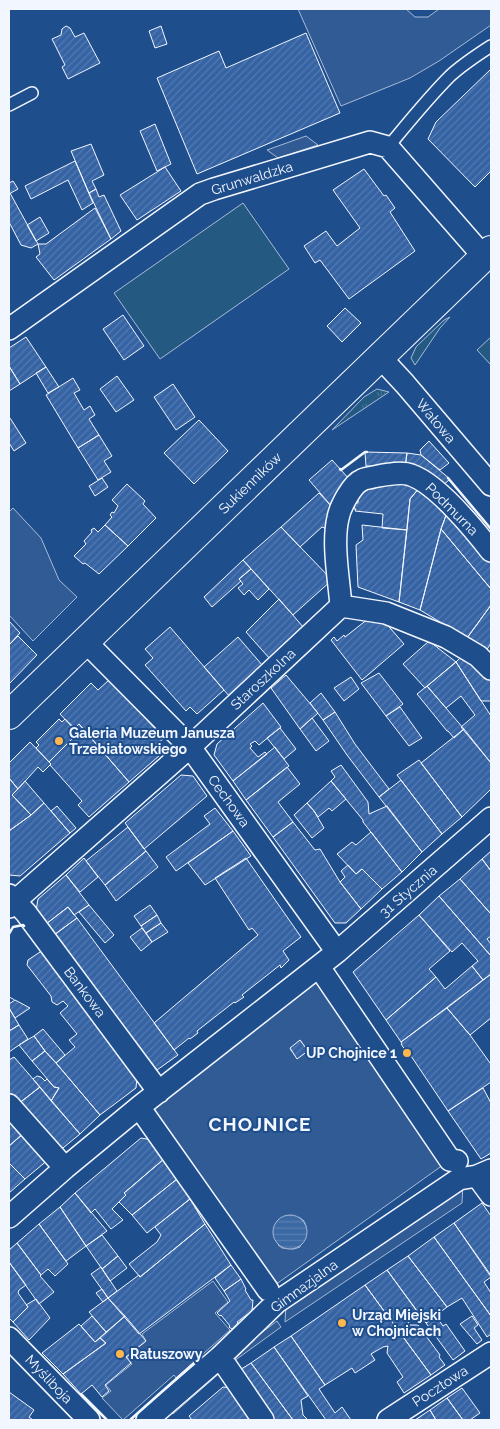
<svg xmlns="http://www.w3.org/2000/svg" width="500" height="1429" viewBox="0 0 500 1429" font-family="Raleway,sans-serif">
<defs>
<pattern id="grass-tufts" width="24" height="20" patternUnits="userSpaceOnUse" patternTransform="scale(1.25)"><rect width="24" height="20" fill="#245a82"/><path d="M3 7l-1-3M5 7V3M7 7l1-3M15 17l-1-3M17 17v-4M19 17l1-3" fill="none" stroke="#447295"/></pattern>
<pattern id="water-rules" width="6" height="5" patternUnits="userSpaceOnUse" patternTransform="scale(1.25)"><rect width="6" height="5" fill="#3b69a3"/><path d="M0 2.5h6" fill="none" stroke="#587fb1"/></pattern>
<pattern id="building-hatch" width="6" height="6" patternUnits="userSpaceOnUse" patternTransform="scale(1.25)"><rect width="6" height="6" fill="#3563a3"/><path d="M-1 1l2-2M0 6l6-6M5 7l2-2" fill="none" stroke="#537ab1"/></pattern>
</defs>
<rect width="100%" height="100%" fill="#1f4e8c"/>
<!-- grass -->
<path fill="url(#grass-tufts)" stroke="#a8bbd7" d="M 450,317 L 440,328 L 415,365 L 411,358 L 416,347 L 444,320 Z
M 377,389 L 389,392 L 332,430 L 364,397 Z"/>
<!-- green -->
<path fill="#245a82" stroke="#a8bbd7" d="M 243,203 L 289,269 L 160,359 L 114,293 Z
M 491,337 L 491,365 L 477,350 Z"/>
<!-- parking -->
<path fill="#305b95" stroke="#a8bbd7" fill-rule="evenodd" d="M 298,9 L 406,9 L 415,17 L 428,17 L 439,9 L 491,9 L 491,25 L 439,61 L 410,78 L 341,106 Z
M 306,136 L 318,145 L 278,158 L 267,150 Z
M 13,508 L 41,538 L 59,580 L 77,597 L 33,641 L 9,615 L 9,512 Z
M 319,967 L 450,1160 L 268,1290 L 139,1107 ZM 300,1040 L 308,1051 L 297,1058 L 290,1049 ZM 299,1217 L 304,1221 L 306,1226 L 300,1247 L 294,1249 L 282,1248 L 278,1245 Z
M 463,1183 L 462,1203 L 285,1322 L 286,1304 Z
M 213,1281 L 228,1302 L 215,1313 L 230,1330 L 176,1378 L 174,1375 L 123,1420 L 102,1398 L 111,1391 L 106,1385 L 132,1364 L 127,1357 L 146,1341 L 142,1334 Z
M 277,1321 L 281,1327 L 230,1364 L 173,1414 L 168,1409 L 227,1359 Z"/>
<!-- water -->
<path fill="url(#water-rules)" stroke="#a8bbd7" d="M273 1232a17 17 0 1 1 34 0a17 17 0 1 1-34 0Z"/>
<!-- building -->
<path fill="url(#building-hatch)" stroke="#f2f6ff" d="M 66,26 L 70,28 L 75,37 L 84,33 L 100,63 L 68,79 L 62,67 L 65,65 L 52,39 L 61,35 L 62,29 Z
M 161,26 L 167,44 L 155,48 L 149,31 Z
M 306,33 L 340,113 L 197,174 L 157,78 L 219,51 L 226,68 Z
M 491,69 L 491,171 L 475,187 L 428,139 L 436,122 Z
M 155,124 L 171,164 L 157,171 L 140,131 Z
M 91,144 L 104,175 L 92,181 L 96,189 L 89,193 L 71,151 Z
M 75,161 L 93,203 L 82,210 L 68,180 L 31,199 L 25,186 Z
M 165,167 L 181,191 L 137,220 L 120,195 Z
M 364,169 L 384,196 L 386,195 L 395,208 L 390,212 L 415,251 L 349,299 L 320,260 L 315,263 L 304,246 L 326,231 L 337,246 L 360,228 L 333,190 Z
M 13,181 L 18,189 L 9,194 L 9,183 Z
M 96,189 L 99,197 L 104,195 L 121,231 L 111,239 L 89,193 Z
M 10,193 L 38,244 L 31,248 L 21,245 L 9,222 L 9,194 Z
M 95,208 L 111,239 L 54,280 L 36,257 L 40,254 L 38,244 L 46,244 Z
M 40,217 L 49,233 L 36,241 L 27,225 Z
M 345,308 L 361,323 L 342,342 L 327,326 Z
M 123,315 L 144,346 L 124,360 L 103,329 Z
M 26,337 L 46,367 L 20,384 L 9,366 L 9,348 Z
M 9,366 L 20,384 L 9,391 Z
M 46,367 L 59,387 L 48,393 L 36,373 Z
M 117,376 L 134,400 L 116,412 L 100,389 Z
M 73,378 L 80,390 L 74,393 L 84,410 L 90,406 L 95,415 L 89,419 L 99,435 L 78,448 L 46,395 Z
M 173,384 L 195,417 L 176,430 L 154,397 Z
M 9,418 L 10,418 L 26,443 L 14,451 L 9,443 Z
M 199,420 L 228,451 L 194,484 L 164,453 Z
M 99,435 L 112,456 L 104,461 L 111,472 L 98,480 L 78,448 Z
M 429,441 L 449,463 L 440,470 L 421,455 L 420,450 Z
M 365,452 L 407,453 L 405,468 L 366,466 Z
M 407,453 L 421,455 L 450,479 L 441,487 L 405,468 Z
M 332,460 L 350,480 L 333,508 L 309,480 Z
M 102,478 L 108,487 L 95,496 L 89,486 Z
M 387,482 L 418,485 L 420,487 L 410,499 L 407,530 L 382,528 L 383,514 L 355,511 L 356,509 L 354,509 L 355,503 L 358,503 L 358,498 L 355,493 L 367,485 L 370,489 L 376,485 Z
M 127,484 L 145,501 L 143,504 L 156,518 L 128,546 L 105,525 L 112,517 L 110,515 L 112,512 L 114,513 L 118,506 L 112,500 Z
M 420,487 L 448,510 L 441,529 L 420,610 L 399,602 L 410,499 Z
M 319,493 L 333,508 L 332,531 L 322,527 L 300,547 L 281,527 Z
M 448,510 L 491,558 L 491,589 L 441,529 Z
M 105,525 L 128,546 L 99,574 L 85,563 L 83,564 L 74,556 L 86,544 L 84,541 L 92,532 L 91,530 L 94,528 L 98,532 Z
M 362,525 L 407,530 L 399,602 L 358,587 L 356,545 L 363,540 Z
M 281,527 L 332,580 L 293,615 L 243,560 Z
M 441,529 L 491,589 L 491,605 L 467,638 L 420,610 Z
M 243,560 L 251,569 L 239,579 L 241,581 L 212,607 L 204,597 Z
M 251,569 L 269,589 L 258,600 L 249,590 L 244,595 L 238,588 L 243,584 L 239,579 Z
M 279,599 L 304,628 L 270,659 L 246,632 Z
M 491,605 L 491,643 L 486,651 L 467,638 Z
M 368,619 L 374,622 L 384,621 L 404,644 L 362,680 L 331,640 L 334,637 L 337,641 L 344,635 L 345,637 Z
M 9,621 L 20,633 L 9,645 Z
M 170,627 L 224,690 L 197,714 L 190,707 L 186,711 L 145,665 L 153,658 L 145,649 Z
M 18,636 L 37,655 L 9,684 L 9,645 Z
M 238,637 L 263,666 L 230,697 L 204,667 Z
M 429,641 L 456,662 L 425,688 L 403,664 Z
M 463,655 L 491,677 L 491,702 L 490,701 L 481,701 L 456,662 Z
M 456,662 L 491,716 L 491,763 L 461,727 L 475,715 L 461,696 L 446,708 L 427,686 Z
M 379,673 L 403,704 L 386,716 L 361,683 Z
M 286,675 L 318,713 L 300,729 L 271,688 Z
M 351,677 L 359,689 L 344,701 L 334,688 Z
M 109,680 L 164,738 L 153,748 L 160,755 L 129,782 L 79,724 L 74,729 L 60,714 L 91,683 L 98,690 Z
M 427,686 L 464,729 L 454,738 L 448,731 L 447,731 L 417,694 Z
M 321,693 L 335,712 L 323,720 L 310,703 Z
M 263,703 L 281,727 L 259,745 L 255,741 L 250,744 L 252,746 L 250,748 L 258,757 L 265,752 L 267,754 L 233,781 L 214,755 L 217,744 Z
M 400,707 L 422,738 L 409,746 L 386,716 Z
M 335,712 L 355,744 L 389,789 L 379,797 L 347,755 L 323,720 Z
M 312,718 L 329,741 L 316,751 L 300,729 Z
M 59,719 L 62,722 L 65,719 L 79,732 L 49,762 L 36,748 L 39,745 L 36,742 Z
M 79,724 L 129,782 L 89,817 L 78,805 L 82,801 L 50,765 L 51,764 L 49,762 L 79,732 L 75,728 Z
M 280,728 L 296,749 L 284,759 L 267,738 Z
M 464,729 L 491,763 L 491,789 L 462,817 L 421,763 Z
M 30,742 L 51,764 L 43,772 L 38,767 L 18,789 L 9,778 L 9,763 Z
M 275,747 L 289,766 L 246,800 L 233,781 Z
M 419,760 L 462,817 L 442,834 L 397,775 Z
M 341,765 L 368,802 L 369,814 L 387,806 L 422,852 L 402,872 L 363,822 L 363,820 L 331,781 L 335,777 L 331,771 Z
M 287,767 L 300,784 L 278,802 L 293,822 L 273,837 L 246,800 Z
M 181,775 L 193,776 L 207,796 L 144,849 L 125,823 Z
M 9,778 L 18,789 L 12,795 L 31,815 L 9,831 Z
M 401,780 L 442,834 L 422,852 L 379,797 Z
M 25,781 L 44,803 L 31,815 L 12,795 Z
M 331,781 L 346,799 L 332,811 L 329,808 L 318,817 L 314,811 L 307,803 Z
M 44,803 L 70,833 L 20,876 L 9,875 L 9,831 L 31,815 Z
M 307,803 L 314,811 L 324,828 L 312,838 L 294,815 Z
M 57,806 L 76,828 L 70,833 L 51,811 Z
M 215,808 L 233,831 L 176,871 L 166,857 L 210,824 L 204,816 Z
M 293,822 L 315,850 L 320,849 L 340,882 L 361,909 L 346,923 L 335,923 L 273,837 Z
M 128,827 L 146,851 L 105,885 L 86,861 Z
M 233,831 L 251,856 L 205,885 L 188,863 Z
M 371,832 L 402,872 L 382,889 L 362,869 L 356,874 L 337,854 L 352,842 L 356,845 Z
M 146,851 L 158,867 L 116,901 L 105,885 Z
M 491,851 L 491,871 L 482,859 Z
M 84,858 L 98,877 L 80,892 L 66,875 Z
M 246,858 L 301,937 L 283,951 L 289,960 L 281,968 L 280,965 L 242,995 L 244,997 L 235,1003 L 234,1002 L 197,1031 L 198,1033 L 190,1039 L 189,1038 L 174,1050 L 154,1023 L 258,935 L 252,928 L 249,930 L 215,878 Z
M 482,859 L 491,871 L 491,911 L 490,913 L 460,879 Z
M 348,865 L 356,874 L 362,869 L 382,889 L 361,909 L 340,882 L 345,877 L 341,871 Z
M 66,875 L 89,905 L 74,915 L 68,907 L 46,924 L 36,911 L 38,899 Z
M 460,879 L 491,914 L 491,936 L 487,939 L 491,944 L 491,956 L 439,896 Z
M 439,896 L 491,956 L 491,974 L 483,980 L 472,966 L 478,961 L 462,943 L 452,952 L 419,915 Z
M 89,905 L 114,935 L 105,943 L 79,912 Z
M 150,905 L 157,915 L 141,926 L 134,916 Z
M 68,907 L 77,918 L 54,935 L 46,924 Z
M 157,915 L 161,923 L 146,933 L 141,926 Z
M 419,915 L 450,951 L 429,969 L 436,977 L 386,1020 L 353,972 Z
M 77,918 L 178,1055 L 157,1070 L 54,935 Z
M 161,923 L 168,932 L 152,942 L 146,933 Z
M 142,928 L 152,942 L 141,951 L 130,937 Z
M 43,950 L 137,1076 L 136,1088 L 100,1115 L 56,1063 L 75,1047 L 69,1040 L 77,1034 L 60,1013 L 68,1006 L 63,1001 L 57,1005 L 52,1002 L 51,996 L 27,965 L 28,960 Z
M 472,966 L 483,980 L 401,1042 L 386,1020 L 436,977 L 445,989 Z
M 491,974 L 491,1018 L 470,1035 L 447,1008 Z
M 15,1000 L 30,1008 L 15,1018 L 9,1008 L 9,1004 Z
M 9,1008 L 19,1025 L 9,1031 Z
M 447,1008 L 470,1035 L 490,1063 L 491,1062 L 491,1082 L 448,1111 L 409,1053 L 408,1054 L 401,1044 L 402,1044 L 401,1042 Z
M 19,1025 L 28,1039 L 9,1052 L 9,1031 Z
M 43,1029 L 65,1055 L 56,1063 L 45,1051 L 34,1036 Z
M 34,1036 L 45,1051 L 32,1061 L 19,1045 Z
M 300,1040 L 308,1051 L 297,1059 L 290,1048 Z
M 45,1051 L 56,1063 L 100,1115 L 80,1134 L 51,1101 L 59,1088 L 54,1087 L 32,1061 Z
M 14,1057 L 40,1087 L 18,1104 L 9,1093 L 9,1060 Z
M 37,1076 L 41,1077 L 45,1081 L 47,1079 L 54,1087 L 59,1088 L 51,1101 L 33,1079 Z
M 40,1087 L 80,1134 L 58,1152 L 18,1104 Z
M 483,1088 L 491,1103 L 491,1153 L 481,1159 L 448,1111 Z
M 9,1115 L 24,1133 L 9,1146 Z
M 24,1133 L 49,1159 L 25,1179 L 9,1163 L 9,1146 Z
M 141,1138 L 152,1140 L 164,1159 L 124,1193 L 126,1195 L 112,1209 L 123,1220 L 111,1229 L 95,1209 L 91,1213 L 75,1193 Z
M 164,1159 L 177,1179 L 132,1215 L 119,1202 L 126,1195 L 124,1193 Z
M 9,1163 L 25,1179 L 9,1193 Z
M 177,1179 L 190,1199 L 147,1233 L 132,1215 Z
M 75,1193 L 107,1231 L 86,1246 L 60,1207 Z
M 190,1199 L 205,1224 L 140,1277 L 129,1264 L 157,1242 L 161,1235 L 155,1227 Z
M 482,1203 L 491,1216 L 491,1273 L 490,1274 L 454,1223 Z
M 60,1207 L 86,1246 L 66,1261 L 39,1224 Z
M 454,1223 L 491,1277 L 484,1282 L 491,1293 L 491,1316 L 434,1237 Z
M 39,1224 L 68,1264 L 55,1276 L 48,1269 L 41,1275 L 17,1243 Z
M 205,1224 L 231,1265 L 139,1334 L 108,1298 L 139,1275 L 140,1277 Z
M 102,1235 L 118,1256 L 102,1269 L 86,1246 Z
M 434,1237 L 491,1316 L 491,1334 L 487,1337 L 462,1298 L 447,1307 L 408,1256 Z
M 17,1243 L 41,1275 L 40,1276 L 54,1292 L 39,1304 L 9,1262 L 9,1250 Z
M 118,1256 L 127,1268 L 110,1281 L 102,1269 Z
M 408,1256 L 447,1307 L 426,1323 L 387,1270 Z
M 9,1262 L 26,1285 L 19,1290 L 18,1293 L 28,1307 L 13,1322 L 9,1318 Z
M 231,1265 L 241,1279 L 224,1291 L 215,1278 Z
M 101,1267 L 117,1291 L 108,1298 L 91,1274 Z
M 387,1270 L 416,1310 L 411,1314 L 408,1325 L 418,1325 L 440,1355 L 439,1357 L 445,1365 L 431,1375 L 365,1285 Z
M 241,1279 L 246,1289 L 245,1290 L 251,1300 L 253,1300 L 252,1311 L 237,1322 L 238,1323 L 232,1329 L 229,1327 L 230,1326 L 221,1315 L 220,1316 L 217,1313 L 230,1301 L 224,1291 Z
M 365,1285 L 431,1375 L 404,1393 L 397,1382 L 403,1377 L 387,1353 L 388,1346 L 383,1347 L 371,1354 L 375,1360 L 355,1373 L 352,1368 L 325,1385 L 291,1336 Z
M 102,1289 L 108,1298 L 103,1302 L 96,1293 Z
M 108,1298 L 125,1316 L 106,1332 L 89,1312 Z
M 36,1299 L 50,1318 L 29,1340 L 13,1322 L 28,1307 L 26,1305 Z
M 92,1316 L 106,1332 L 95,1342 L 81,1326 Z
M 125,1316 L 146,1341 L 126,1357 L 131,1363 L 105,1385 L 109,1391 L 102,1397 L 92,1385 L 81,1394 L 63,1374 L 106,1343 L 100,1338 Z
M 436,1316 L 443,1326 L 446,1324 L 465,1351 L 453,1360 L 426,1323 Z
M 472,1316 L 478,1325 L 474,1328 L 482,1340 L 477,1344 L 460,1324 Z
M 79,1324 L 95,1342 L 100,1338 L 106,1343 L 63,1374 L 42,1353 Z
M 291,1336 L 325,1385 L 319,1389 L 335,1413 L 342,1407 L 351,1420 L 326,1420 L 274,1347 Z
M 274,1347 L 308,1396 L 301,1400 L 303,1415 L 308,1420 L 293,1420 L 251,1363 Z
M 251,1363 L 293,1420 L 272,1420 L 238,1371 Z
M 223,1387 L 235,1388 L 256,1420 L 192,1420 L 189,1416 Z
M 462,1388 L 480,1413 L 470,1420 L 463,1420 L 447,1398 Z
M 9,1392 L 34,1410 L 29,1417 L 33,1420 L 9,1420 Z
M 447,1398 L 463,1420 L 436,1420 L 430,1410 Z
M 430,1410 L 436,1420 L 415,1420 Z"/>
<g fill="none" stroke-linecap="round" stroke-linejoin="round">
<!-- lane casing -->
<g stroke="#f2f6ff" stroke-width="14">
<path id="lane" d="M 9,105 L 32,93
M 388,147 C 408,123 428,98 450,76 C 463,64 477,55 491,46"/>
</g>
<!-- street casing -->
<g stroke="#f2f6ff" stroke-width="24">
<path id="street" d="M 9,329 L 200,194 L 214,189 L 370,142 L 388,147 L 484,257
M 380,357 L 405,384 L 491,485
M 341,606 C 339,580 332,543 338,518 C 340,507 352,484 362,480 C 365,478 370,478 373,477 C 384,475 401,471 411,475 C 437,484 474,529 491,551
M 85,641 L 190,747 L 337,952
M 9,895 L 26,913 L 159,1092
M 9,907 L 15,901 L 190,747 L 341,606 L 386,613 L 446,637 L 478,656 L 491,669
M 319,967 L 450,1160 L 457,1161
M 9,1105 L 65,1168
M 139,1107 L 268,1290
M 477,1176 L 491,1195
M 9,1217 L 65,1168 L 139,1107 L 337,952 L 491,818
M 9,1338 L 89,1420
M 220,1357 L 263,1420
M 147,1420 L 220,1357 L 277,1302 L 459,1179 L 477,1176 L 491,1170
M 388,1420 L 491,1353"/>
</g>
<!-- secondary casing -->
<g stroke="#f2f6ff" stroke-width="30">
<path id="secondary" d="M 9,715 L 491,250"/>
</g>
<!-- lane -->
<use href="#lane" stroke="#1f4e8c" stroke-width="11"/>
<!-- street -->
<use href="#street" stroke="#1f4e8c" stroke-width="21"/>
<!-- secondary -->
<use href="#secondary" stroke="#1f4e8c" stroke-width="28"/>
<!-- fence -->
<path stroke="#f2f6ff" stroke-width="1" stroke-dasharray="6 2.5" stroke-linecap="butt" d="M 9,997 L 15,1000"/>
<!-- wall -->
<path stroke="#f2f6ff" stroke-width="2.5" d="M 340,469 L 341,470 L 365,452 L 367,452
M 448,478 L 491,529
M 9,934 L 13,927 L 23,925 L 24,926
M 81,1394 L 107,1420
M 130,1420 L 202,1356"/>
</g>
<!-- markers -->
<g fill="#ffb74d" stroke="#1f4e8c" stroke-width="2">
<circle cx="59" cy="741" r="5"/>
<circle cx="407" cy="1053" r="5"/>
<circle cx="342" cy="1323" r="5"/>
<circle cx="120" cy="1354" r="5"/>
</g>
<g text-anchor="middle" stroke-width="4" stroke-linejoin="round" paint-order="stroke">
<!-- street labels -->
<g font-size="14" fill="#f2f6ff" stroke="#1f4e8c">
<text transform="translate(252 178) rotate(-17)" y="5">Grunwaldzka</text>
<text transform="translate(436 421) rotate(50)" y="5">Wałowa</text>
<text transform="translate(250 483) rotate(-44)" y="5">Sukienników</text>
<text transform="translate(452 509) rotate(45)" y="5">Podmurna</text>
<text transform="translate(263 679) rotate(-43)" y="5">Staroszkolna</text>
<text transform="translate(229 801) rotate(54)" y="5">Cechowa</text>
<text transform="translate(408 891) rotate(-41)" y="5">31 Stycznia</text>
<text transform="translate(85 992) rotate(53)" y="5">Bankowa</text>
<text transform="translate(304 1286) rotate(-36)" y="5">Gimnazjalna</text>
<text transform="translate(49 1379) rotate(46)" y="5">Myśliboja</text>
<text transform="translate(440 1386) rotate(-33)" y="5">Pocztowa</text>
</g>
<!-- poi labels -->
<g font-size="14" font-weight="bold" fill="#f2f6ff" stroke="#1f4e8c" text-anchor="start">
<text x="69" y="738">Galeria Muzeum Janusza<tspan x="69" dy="16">Trzebiatowskiego</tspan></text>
<text x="397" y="1058" text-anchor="end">UP Chojnice 1</text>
<text x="352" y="1320">Urząd Miejski<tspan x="352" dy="16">w Chojnicach</tspan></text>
<text x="130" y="1359">Ratuszowy</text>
</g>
<!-- district labels -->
<g font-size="19" font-weight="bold" letter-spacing="1" fill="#f2f6ff" stroke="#1f4e8c">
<text x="260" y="1131">CHOJNICE</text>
</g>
</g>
<!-- border -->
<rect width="500" height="1429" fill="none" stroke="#f2f6ff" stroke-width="20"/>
</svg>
